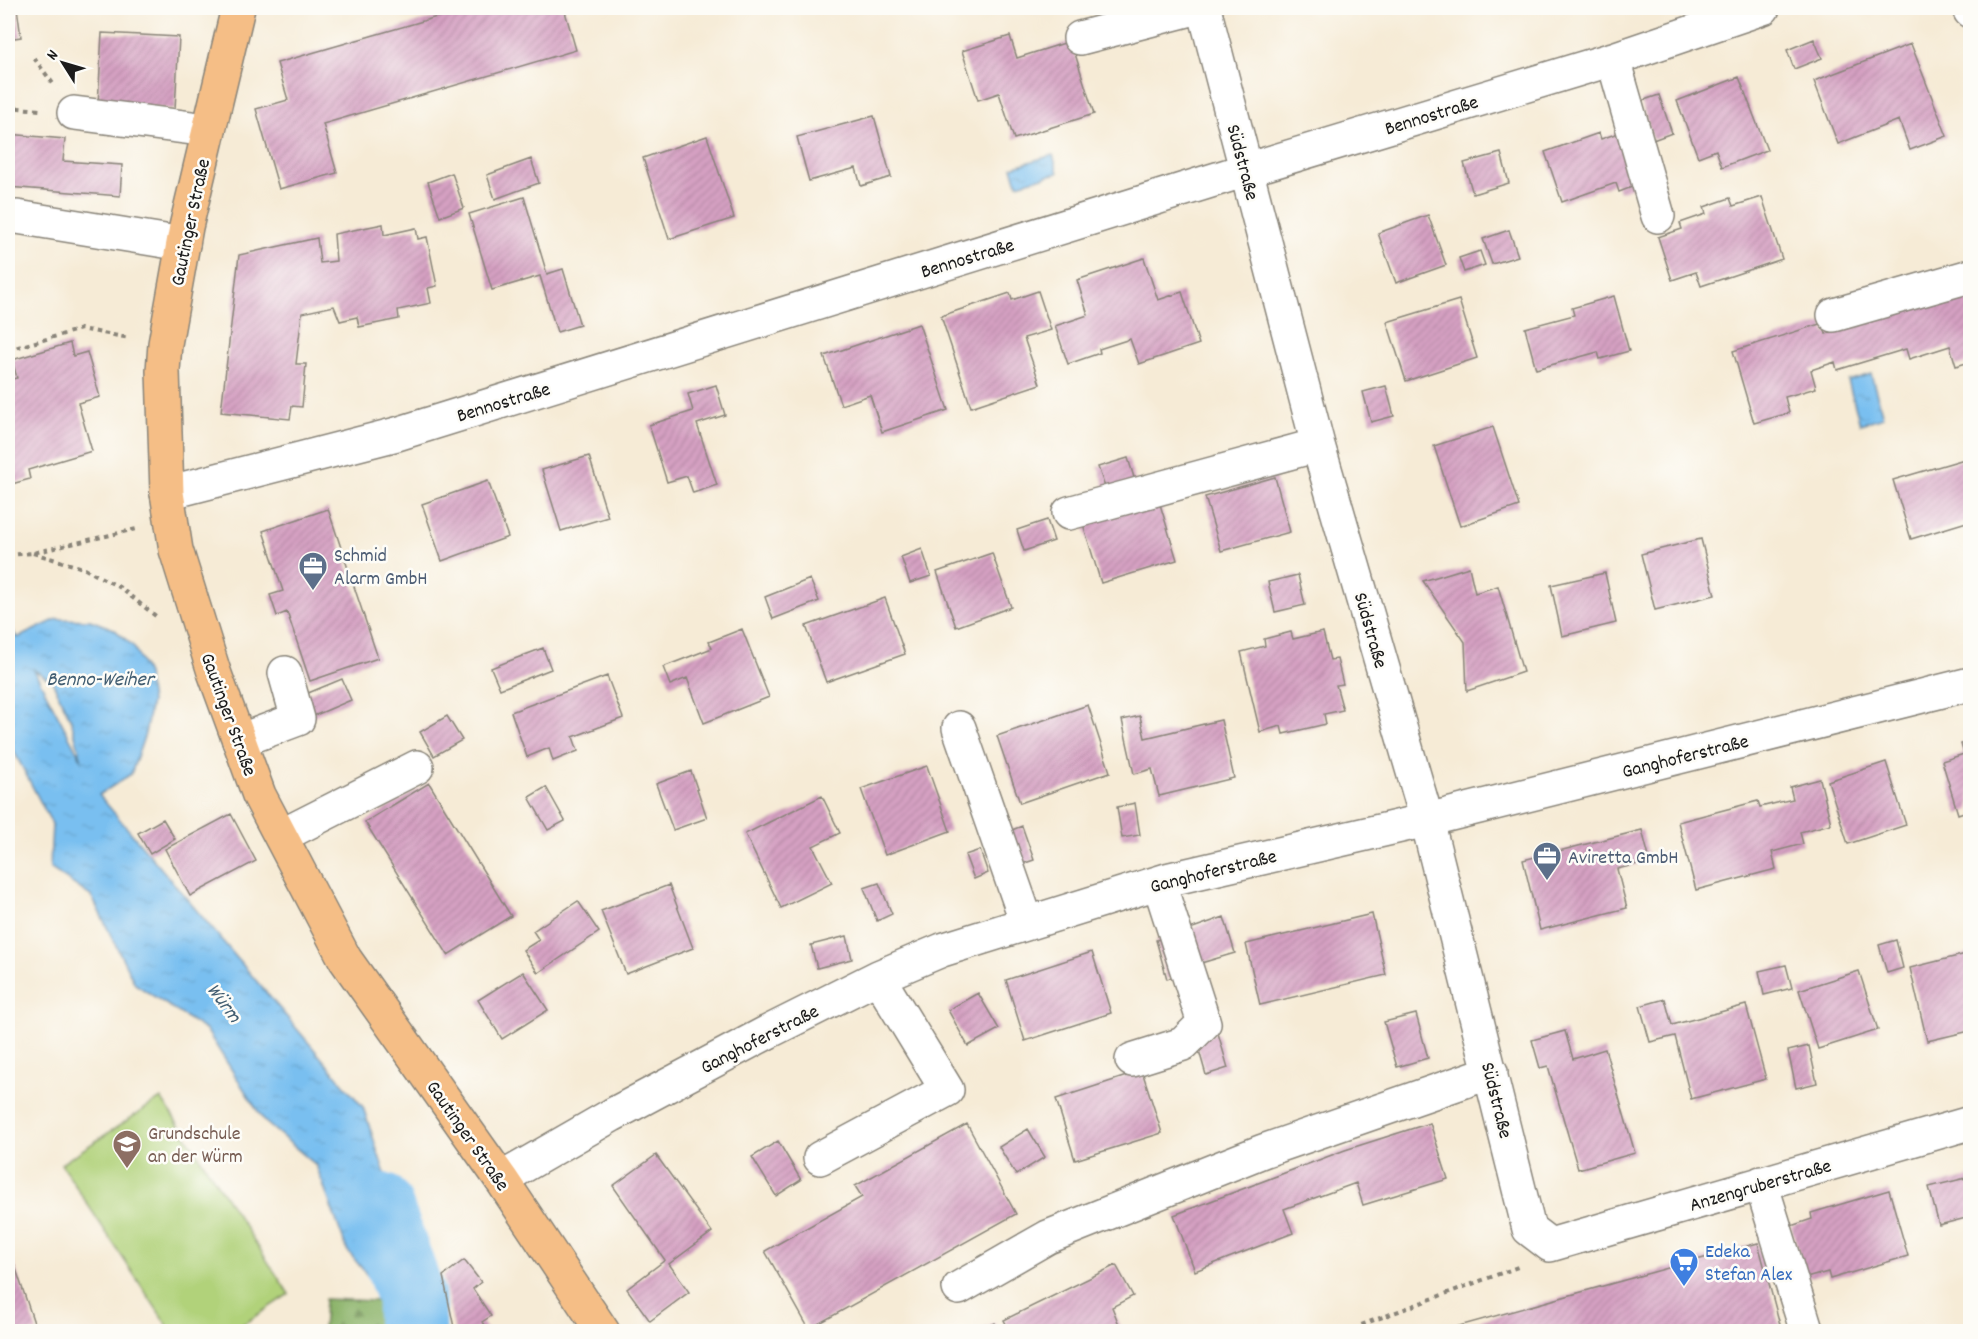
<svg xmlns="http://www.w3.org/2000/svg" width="1978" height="1339" viewBox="0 0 1978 1339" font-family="Dekko,sans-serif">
<defs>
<pattern id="forest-firs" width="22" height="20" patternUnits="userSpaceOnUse" patternTransform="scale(1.5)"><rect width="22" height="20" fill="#8cb46a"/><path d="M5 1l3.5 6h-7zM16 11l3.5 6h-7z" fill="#729256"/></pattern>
<pattern id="water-ripples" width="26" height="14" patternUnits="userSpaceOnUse" patternTransform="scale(1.5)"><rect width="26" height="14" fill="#79bff0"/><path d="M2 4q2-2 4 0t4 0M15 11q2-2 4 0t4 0" fill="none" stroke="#68a4cd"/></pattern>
<pattern id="building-hatch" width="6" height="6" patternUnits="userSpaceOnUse" patternTransform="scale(1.5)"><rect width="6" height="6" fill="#d5a0c2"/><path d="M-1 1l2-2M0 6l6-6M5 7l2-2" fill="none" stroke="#b689a6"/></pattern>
</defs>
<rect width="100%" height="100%" fill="#fdfcf7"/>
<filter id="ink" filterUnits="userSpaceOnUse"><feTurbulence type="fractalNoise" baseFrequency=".0167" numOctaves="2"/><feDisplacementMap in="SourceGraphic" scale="12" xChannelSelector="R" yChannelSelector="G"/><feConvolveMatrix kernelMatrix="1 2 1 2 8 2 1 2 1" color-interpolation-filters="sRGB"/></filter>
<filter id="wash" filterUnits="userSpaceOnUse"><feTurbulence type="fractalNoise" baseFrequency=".008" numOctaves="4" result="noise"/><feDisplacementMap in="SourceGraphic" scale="24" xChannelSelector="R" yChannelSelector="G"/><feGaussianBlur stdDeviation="1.35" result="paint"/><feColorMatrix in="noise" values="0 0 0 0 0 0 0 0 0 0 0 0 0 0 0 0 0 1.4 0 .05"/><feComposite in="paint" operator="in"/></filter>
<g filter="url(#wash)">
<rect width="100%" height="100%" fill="#f6ebd6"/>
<!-- forest -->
<path fill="url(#forest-firs)" stroke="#546843" stroke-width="1.5" d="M 325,1299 L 377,1301 L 424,1308 L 426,1331 L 323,1331 Z"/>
<!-- green -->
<path fill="#b1d27a" stroke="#66774b" stroke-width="1.5" d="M 161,1098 L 289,1294 L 233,1331 L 171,1331 L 61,1164 Z"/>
<!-- water -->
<path fill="url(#water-ripples)" stroke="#4a6e86" stroke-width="1.5" fill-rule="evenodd" d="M 1053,155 L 1058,173 L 1017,184 L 1012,167 Z
M 1871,374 L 1883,417 L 1860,424 L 1848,381 Z
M 57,619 L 90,620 L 114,629 L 134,647 L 147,674 L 151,702 L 145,734 L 131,774 L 99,795 L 363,1107 L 392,1195 L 411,1297 L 380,1291 L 347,1250 L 316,1165 L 264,1121 L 207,1031 L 135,984 L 92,897 L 50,868 L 52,824 L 8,740 L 8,622 L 17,638 ZM 34,670 L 52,681 L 71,720 L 82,761 Z"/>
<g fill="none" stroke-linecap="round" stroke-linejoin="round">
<!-- river -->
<path stroke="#79bff0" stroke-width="69" d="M 379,1207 L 411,1297 L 412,1332"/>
</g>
<g id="blocks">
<!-- building -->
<path fill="url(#building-hatch)" d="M 8,8 L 17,8 L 21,37 L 8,39 Z
M 468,8 L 564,8 L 576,50 L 323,124 L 337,173 L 279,189 L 256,109 L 288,100 L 277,63 Z
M 102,33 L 179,37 L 175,109 L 98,105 Z
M 1010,36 L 1017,58 L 1071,41 L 1094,114 L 1014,139 L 999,93 L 978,100 L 962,51 Z
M 1814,39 L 1822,58 L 1794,69 L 1787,50 Z
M 1911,44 L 1947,136 L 1910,150 L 1899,120 L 1838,144 L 1814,81 Z
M 1739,77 L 1767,150 L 1722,167 L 1716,150 L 1698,157 L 1677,101 Z
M 1659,95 L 1672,133 L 1653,140 L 1641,101 Z
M 874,116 L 891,177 L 861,186 L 856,168 L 809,181 L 797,137 Z
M 1621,132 L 1640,184 L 1619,192 L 1616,183 L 1562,202 L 1545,152 L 1599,133 L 1601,139 Z
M 8,134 L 65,139 L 63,161 L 122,165 L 120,196 L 8,187 Z
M 707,136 L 734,218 L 669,239 L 643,158 Z
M 1501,153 L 1509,183 L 1473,194 L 1464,163 Z
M 531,159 L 539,183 L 495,199 L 487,175 Z
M 452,173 L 464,208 L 440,217 L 428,182 Z
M 524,197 L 547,274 L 563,269 L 580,325 L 557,332 L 540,276 L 492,290 L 469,214 Z
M 1762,197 L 1782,259 L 1701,286 L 1696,272 L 1672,280 L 1658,237 L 1682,229 L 1680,223 L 1706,214 L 1704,207 L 1730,198 L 1733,206 Z
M 1428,215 L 1446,265 L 1396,283 L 1378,233 Z
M 383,224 L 384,235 L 416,228 L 418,239 L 427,237 L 437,286 L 428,288 L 431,303 L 398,310 L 399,319 L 359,327 L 357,317 L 340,321 L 334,306 L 302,313 L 296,364 L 306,364 L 302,407 L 292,406 L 290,419 L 221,412 L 239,255 L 317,238 L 320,263 L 336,261 L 334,234 Z
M 1509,230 L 1518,256 L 1492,264 L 1483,239 Z
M 1480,251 L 1485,265 L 1464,272 L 1459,258 Z
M 1144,258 L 1158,300 L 1182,292 L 1199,344 L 1139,364 L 1130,339 L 1099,349 L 1100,353 L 1068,364 L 1055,326 L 1088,315 L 1077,280 Z
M 1970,283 L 1970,362 L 1956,366 L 1950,346 L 1909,359 L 1906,349 L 1837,370 L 1835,362 L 1811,370 L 1816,388 L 1785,397 L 1789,413 L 1754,423 L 1733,351 L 1823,323 L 1826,334 L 1895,313 Z
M 1038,291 L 1051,330 L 1024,338 L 1040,384 L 971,407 L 941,316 L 1010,293 L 1012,300 Z
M 1614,296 L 1629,351 L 1600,359 L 1598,352 L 1536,369 L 1525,328 L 1574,315 L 1572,308 Z
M 1459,300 L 1477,358 L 1406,381 L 1387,322 Z
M 919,324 L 948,410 L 882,432 L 870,395 L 841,405 L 824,356 Z
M 70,343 L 73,356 L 87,352 L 100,397 L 78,403 L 92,451 L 28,470 L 30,479 L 8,485 L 8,380 L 17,378 L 12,360 Z
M 716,385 L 725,415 L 697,424 L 717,485 L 693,493 L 687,476 L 667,482 L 649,425 L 693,411 L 688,394 Z
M 1386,386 L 1394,416 L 1371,422 L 1363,392 Z
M 1493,427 L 1519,506 L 1460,526 L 1434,446 Z
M 589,456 L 608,517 L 561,531 L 542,470 Z
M 1128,458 L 1136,484 L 1107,493 L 1098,467 Z
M 1968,458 L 1970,465 L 1970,521 L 1911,539 L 1893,480 Z
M 1275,477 L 1290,532 L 1221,551 L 1205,497 Z
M 488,481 L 508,537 L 442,561 L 422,504 Z
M 1159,501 L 1177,560 L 1101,583 L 1083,524 Z
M 328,509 L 378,658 L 310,681 L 287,612 L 277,616 L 270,595 L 283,591 L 263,531 Z
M 1047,520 L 1054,541 L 1024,551 L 1017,530 Z
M 1701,539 L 1715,595 L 1655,610 L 1641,554 Z
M 922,549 L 931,576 L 910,583 L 901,557 Z
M 992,553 L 1011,607 L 956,627 L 937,572 Z
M 1469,567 L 1475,593 L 1498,586 L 1523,672 L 1467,691 L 1465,642 L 1423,581 Z
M 1605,573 L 1616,623 L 1562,636 L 1551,585 Z
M 1298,575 L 1305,605 L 1275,612 L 1268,582 Z
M 810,579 L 819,601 L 773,619 L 765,597 Z
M 885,598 L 905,654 L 826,682 L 806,626 Z
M 742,629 L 769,697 L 704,723 L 687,678 L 670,685 L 663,667 L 712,648 L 709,642 Z
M 1291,632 L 1293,639 L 1323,632 L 1330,660 L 1337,659 L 1343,684 L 1336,685 L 1343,710 L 1324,714 L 1326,724 L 1283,734 L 1281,726 L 1260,732 L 1241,652 L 1265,646 L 1264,639 Z
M 543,648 L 551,669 L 500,689 L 491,668 Z
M 607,676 L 623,718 L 573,737 L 578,751 L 553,761 L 549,748 L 527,757 L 511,712 Z
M 342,679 L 351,700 L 309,718 L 301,696 Z
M 1088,705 L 1110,772 L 1020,803 L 997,736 Z
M 447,716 L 462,740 L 434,756 L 420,732 Z
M 1140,716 L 1145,738 L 1221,720 L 1234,778 L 1159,796 L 1152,769 L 1134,774 L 1122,720 Z
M 1970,742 L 1970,810 L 1958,814 L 1942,761 L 1964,754 L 1961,744 Z
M 1886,762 L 1906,825 L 1848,844 L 1828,781 Z
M 927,766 L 950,831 L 885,855 L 861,789 Z
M 691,771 L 707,818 L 673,830 L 656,784 Z
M 1820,779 L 1831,824 L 1800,832 L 1803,844 L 1772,852 L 1776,869 L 1696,890 L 1678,822 L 1758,801 L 1760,807 L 1793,799 L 1790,787 Z
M 429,783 L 511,916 L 448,955 L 365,822 Z
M 546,787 L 565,821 L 548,830 L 529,797 Z
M 822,796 L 840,833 L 813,846 L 832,883 L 781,908 L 745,834 Z
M 1135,803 L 1140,835 L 1122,838 L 1117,807 Z
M 231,814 L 256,861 L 190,896 L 165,849 Z
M 163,819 L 175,839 L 150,854 L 138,833 Z
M 1022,826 L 1034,860 L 1019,865 L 1007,832 Z
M 1642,830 L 1650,861 L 1617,869 L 1627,908 L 1540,930 L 1523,860 Z
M 980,850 L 988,873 L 974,879 L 965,855 Z
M 879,883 L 892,914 L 877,921 L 864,888 Z
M 669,885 L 693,948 L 626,974 L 601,911 Z
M 578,901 L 599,932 L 538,973 L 523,950 L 539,940 L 533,931 Z
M 1372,914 L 1386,975 L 1260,1005 L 1246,944 Z
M 1224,917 L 1235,953 L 1201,963 L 1190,929 Z
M 847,936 L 852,959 L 817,968 L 811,945 Z
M 1168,937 L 1179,975 L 1167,979 L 1156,940 Z
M 1896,940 L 1903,968 L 1887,973 L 1879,945 Z
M 1092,952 L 1111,1013 L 1025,1041 L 1006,980 Z
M 1970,953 L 1970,1031 L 1927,1041 L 1910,968 Z
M 1786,965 L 1792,988 L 1764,995 L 1759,971 Z
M 1859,971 L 1878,1030 L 1818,1049 L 1799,990 Z
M 523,972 L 548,1010 L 502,1039 L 478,1000 Z
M 978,993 L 999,1029 L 968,1046 L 948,1010 Z
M 1665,999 L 1672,1025 L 1746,1005 L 1766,1079 L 1691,1099 L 1675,1036 L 1650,1042 L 1640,1006 Z
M 1416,1014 L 1428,1058 L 1397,1067 L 1384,1022 Z
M 1565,1031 L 1573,1059 L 1605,1049 L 1635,1153 L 1578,1169 L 1548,1066 L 1540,1068 L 1532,1040 Z
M 1218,1033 L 1228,1068 L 1206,1075 L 1196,1040 Z
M 1809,1046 L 1817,1083 L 1796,1088 L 1788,1051 Z
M 1142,1071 L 1162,1133 L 1075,1160 L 1056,1099 Z
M 1430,1123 L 1448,1179 L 1363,1205 L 1356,1183 L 1284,1209 L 1293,1233 L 1195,1271 L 1174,1215 L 1345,1150 Z
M 967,1124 L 1016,1214 L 809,1329 L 765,1251 L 862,1197 L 855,1186 Z
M 1028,1129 L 1045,1157 L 1016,1175 L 999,1147 Z
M 778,1141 L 801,1180 L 776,1196 L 752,1157 Z
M 656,1155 L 712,1232 L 669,1264 L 689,1292 L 650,1321 L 627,1289 L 665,1260 L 613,1186 Z
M 1970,1177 L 1970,1217 L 1939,1225 L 1929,1187 Z
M 1889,1190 L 1908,1256 L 1830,1279 L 1828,1272 L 1806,1278 L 1791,1226 L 1812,1219 L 1811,1213 Z
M 1758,1243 L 1782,1332 L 1441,1332 L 1441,1331 Z
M 8,1245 L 37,1332 L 8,1332 Z
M 464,1260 L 481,1282 L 473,1289 L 491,1316 L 482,1322 L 489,1332 L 455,1332 L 443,1276 Z
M 1116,1265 L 1133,1296 L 1112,1307 L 1122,1332 L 1010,1332 L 1004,1320 Z
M 995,1323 L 999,1332 L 977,1332 Z"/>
</g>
</g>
<g filter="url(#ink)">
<use href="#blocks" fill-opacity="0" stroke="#898479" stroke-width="1.5"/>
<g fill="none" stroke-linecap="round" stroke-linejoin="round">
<!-- minor casing -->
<g stroke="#898479" stroke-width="36">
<path id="minor" d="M 1204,8 L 1318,445 L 1427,820 L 1529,1229 L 1550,1245 L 1970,1123
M 1970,8 L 1970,11
M 1080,38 L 1195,8
M 1613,59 L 1658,216
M 74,113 L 208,130
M 17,217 L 183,244
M 1834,315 L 1970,276
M 167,493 L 397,434 L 1246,170 L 1613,59 L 1763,8
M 1069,513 L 1318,445
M 959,728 L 1027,923
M 239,741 L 298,719 L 285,673
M 281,836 L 417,767
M 1132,1060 L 1183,1044 L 1204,1023 L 1159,883
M 820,1158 L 947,1090 L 878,977
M 501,1179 L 612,1115 L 768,1032 L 878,977 L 942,950 L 1170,879 L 1427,820 L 1970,684
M 1761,1183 L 1807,1332
M 959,1288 L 1048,1237 L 1263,1151 L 1491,1072"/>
</g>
<!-- major casing -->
<g stroke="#898479" stroke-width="36">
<path id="major" d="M 238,8 L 186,227 L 165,344 L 163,371 L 167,493 L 176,550 L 214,672 L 259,795 L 345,959 L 501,1179 L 603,1332"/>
</g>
<!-- path -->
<path stroke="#898479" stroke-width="4" stroke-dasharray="4.5 4.5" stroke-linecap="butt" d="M 34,58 L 54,85
M 8,107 L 40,110
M 8,350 L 81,329 L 129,338
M 33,553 L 83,568 L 119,587 L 157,617
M 8,555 L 33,553 L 136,529
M 1356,1332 L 1361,1325 L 1518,1267"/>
<!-- minor -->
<use href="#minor" stroke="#fff" stroke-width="33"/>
<!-- major -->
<use href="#major" stroke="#f5be86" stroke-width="33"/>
</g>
</g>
<!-- icons -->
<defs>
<g id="office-pin" transform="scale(1.5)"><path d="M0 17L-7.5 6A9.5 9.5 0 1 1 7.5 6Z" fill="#5c6f8a" stroke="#fdfcf7"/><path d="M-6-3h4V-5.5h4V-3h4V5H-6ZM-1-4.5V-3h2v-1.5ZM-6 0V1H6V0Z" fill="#fff"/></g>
<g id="school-pin" transform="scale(1.5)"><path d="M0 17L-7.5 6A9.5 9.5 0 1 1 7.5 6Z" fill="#8d6e63" stroke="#fdfcf7"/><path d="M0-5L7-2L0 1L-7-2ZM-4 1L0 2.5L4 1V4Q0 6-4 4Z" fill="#fff"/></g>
<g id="supermarket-pin" transform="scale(1.5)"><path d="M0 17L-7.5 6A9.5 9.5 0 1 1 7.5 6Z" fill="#3f7fe0" stroke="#fdfcf7"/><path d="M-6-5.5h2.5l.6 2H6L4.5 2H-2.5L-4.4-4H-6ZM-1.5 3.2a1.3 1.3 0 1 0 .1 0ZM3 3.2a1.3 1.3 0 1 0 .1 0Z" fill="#fff"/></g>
</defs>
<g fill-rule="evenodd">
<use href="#office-pin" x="313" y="566"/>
<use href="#office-pin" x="1547" y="856"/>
<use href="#school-pin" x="127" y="1144"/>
<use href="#supermarket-pin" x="1684" y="1262"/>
</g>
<g text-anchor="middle" stroke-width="5" stroke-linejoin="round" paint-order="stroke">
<!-- street labels -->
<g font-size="20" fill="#1c1c1c" stroke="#fdfcf7">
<text transform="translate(1431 114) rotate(-17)" y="7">Bennostraße</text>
<text transform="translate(1244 162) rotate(75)" y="7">Südstraße</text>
<text transform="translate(189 222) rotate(-78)" y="7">Gautinger Straße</text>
<text transform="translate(967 257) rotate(-17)" y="7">Bennostraße</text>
<text transform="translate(503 401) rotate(-17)" y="7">Bennostraße</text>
<text transform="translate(1372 630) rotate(74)" y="7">Südstraße</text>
<text transform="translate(230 714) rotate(70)" y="7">Gautinger Straße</text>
<text transform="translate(1685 755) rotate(-14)" y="7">Ganghoferstraße</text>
<text transform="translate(1213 870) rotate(-14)" y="7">Ganghoferstraße</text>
<text transform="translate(759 1038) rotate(-27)" y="7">Ganghoferstraße</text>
<text transform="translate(1498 1100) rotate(76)" y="7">Südstraße</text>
<text transform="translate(469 1135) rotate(55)" y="7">Gautinger Straße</text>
<text transform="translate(1760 1184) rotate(-16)" y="7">Anzengruberstraße</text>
</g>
<!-- service labels -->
<g font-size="20" fill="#4e5e75" stroke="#fdfcf7" text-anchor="start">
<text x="334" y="561">Schmid<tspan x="334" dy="23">Alarm GmbH</tspan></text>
<text x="1568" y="863">Aviretta GmbH</text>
</g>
<!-- education labels -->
<g font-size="20" fill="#785e54" stroke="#fdfcf7" text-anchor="start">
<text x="148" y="1139">Grundschule<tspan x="148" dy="23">an der Würm</tspan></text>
</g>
<!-- shop labels -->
<g font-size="20" fill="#366cbe" stroke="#fdfcf7" text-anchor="start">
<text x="1705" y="1257">Edeka<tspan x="1705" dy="23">Stefan Alex</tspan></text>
</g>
<!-- water labels -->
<g font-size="21" font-style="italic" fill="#415d71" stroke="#fdfcf7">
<text x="100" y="685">Benno-Weiher</text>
<text transform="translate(225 1002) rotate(53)" y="7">Würm</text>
</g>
</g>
<!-- margin -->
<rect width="1978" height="1339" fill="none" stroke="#fdfcf7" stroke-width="30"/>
<!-- north arrow -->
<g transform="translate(63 63) rotate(307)" stroke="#fdfcf7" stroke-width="4.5" paint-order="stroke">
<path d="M0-4.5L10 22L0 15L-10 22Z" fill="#1c1c1c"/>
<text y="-9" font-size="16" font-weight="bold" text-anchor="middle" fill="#1c1c1c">N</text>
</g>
</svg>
